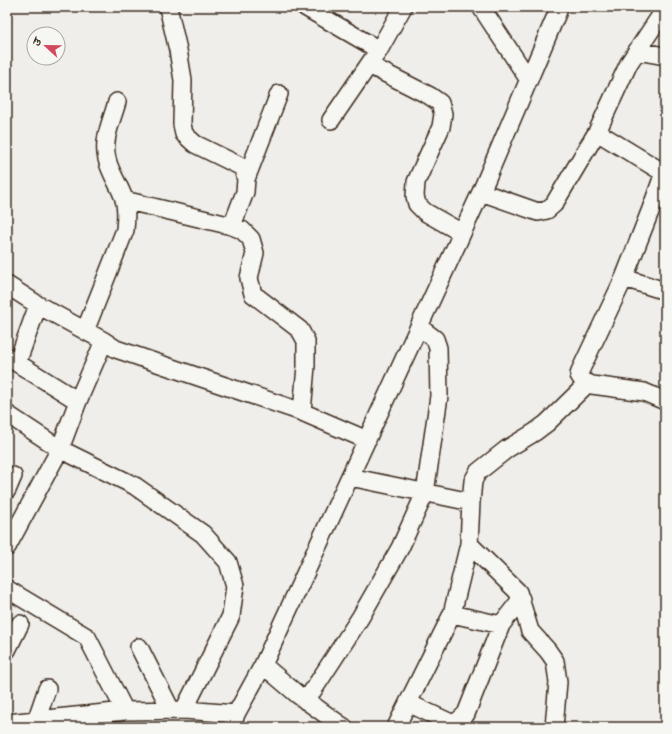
<svg xmlns="http://www.w3.org/2000/svg" width="672" height="734" viewBox="0 0 672 734" font-family="Kalam,'Playpen Sans Deva',sans-serif">
<rect width="100%" height="100%" fill="#efeeea"/>
<filter id="ink" filterUnits="userSpaceOnUse"><feTurbulence type="fractalNoise" baseFrequency=".025" numOctaves="2"/><feDisplacementMap in="SourceGraphic" scale="8" xChannelSelector="R" yChannelSelector="G"/><feConvolveMatrix kernelMatrix="1 2 1 2 8 2 1 2 1" color-interpolation-filters="sRGB"/></filter>
<g filter="url(#ink)">
<g fill="none" stroke-linecap="round" stroke-linejoin="round">
<!-- minor casing -->
<g stroke="#3b2a1e" stroke-width="20">
<path id="minor" d="M 168,7 L 178,50 L 183,80 L 182,124 L 184,134 L 195,144 L 242,167 L 246,179 L 245,192 L 232,226
M 305,7 L 379,50
M 481,7 L 529,80
M 637,51 L 665,56
M 369,65 L 430,96 L 440,103 L 443,114 L 441,127 L 416,182 L 415,196 L 417,204 L 425,212 L 462,233
M 331,120 L 379,50 L 403,7
M 597,132 L 664,173
M 665,170 L 651,209 L 624,278 L 581,369 L 579,375 L 583,381 L 592,385 L 644,392 L 665,401
M 246,179 L 279,94
M 481,192 L 538,212 L 547,210 L 554,204 L 597,132 L 629,63 L 665,9
M 624,278 L 665,291
M 7,285 L 38,305 L 104,341 L 116,349 L 302,412 L 306,366 L 306,341 L 300,330 L 253,294 L 249,278 L 255,253 L 251,239 L 242,230 L 232,226 L 124,200
M 85,331 L 125,230 C 126,220 127,209 124,199 C 120,186 110,173 107,159 C 102,140 112,120 117,102
M 7,357 L 17,363 L 38,305
M 17,363 L 78,401
M 302,412 L 367,440
M 7,414 L 60,449 L 135,486 L 203,534 L 228,562 L 235,586 L 231,616 L 184,710 L 125,711 L 7,723
M 350,477 L 471,502 L 469,544 L 518,592 L 530,631 L 548,651 L 555,661 L 558,682 L 554,727
M 7,490 L 13,476
M 471,502 L 473,481 L 478,472 L 507,449 L 535,432 L 547,423 L 588,383
M 7,547 L 60,449 L 78,401 L 104,341
M 7,589 L 87,637 L 125,711
M 452,614 L 501,625
M 139,647 L 171,710
M 7,650 L 20,624
M 263,665 L 297,694 L 339,724 L 344,727
M 306,701 L 360,618 L 400,548 L 425,493 L 439,396 L 438,348 L 435,339 L 419,327
M 408,703 L 451,723 L 458,721 L 466,714 L 501,625 L 521,599
M 184,710 L 236,714
M 36,721 L 47,689
M 232,727 L 236,714 L 263,665 L 481,192 L 558,11 L 558,7
M 396,727 L 452,614 L 469,544"/>
</g>
<!-- minor -->
<use href="#minor" stroke="#f6f6f2" stroke-width="17"/>
</g>
</g>
<!-- margin -->
<rect width="672" height="734" fill="none" stroke="#f6f6f2" stroke-width="24"/>
<rect x="12" y="12" width="648" height="710" fill="none" stroke="#3b2a1e" stroke-width="1.5" filter="url(#ink)"/>
<!-- north arrow -->
<g transform="translate(46 46) rotate(292)"><circle r="19" fill="#f6f6f2" stroke="#aba49d"/>
<path d="M0-3L7 15L0 10L-7 15Z" fill="#d1495b"/>
<text y="-6" font-size="11" font-weight="bold" text-anchor="middle" fill="#3b2a1e">उ</text>
</g>
</svg>
